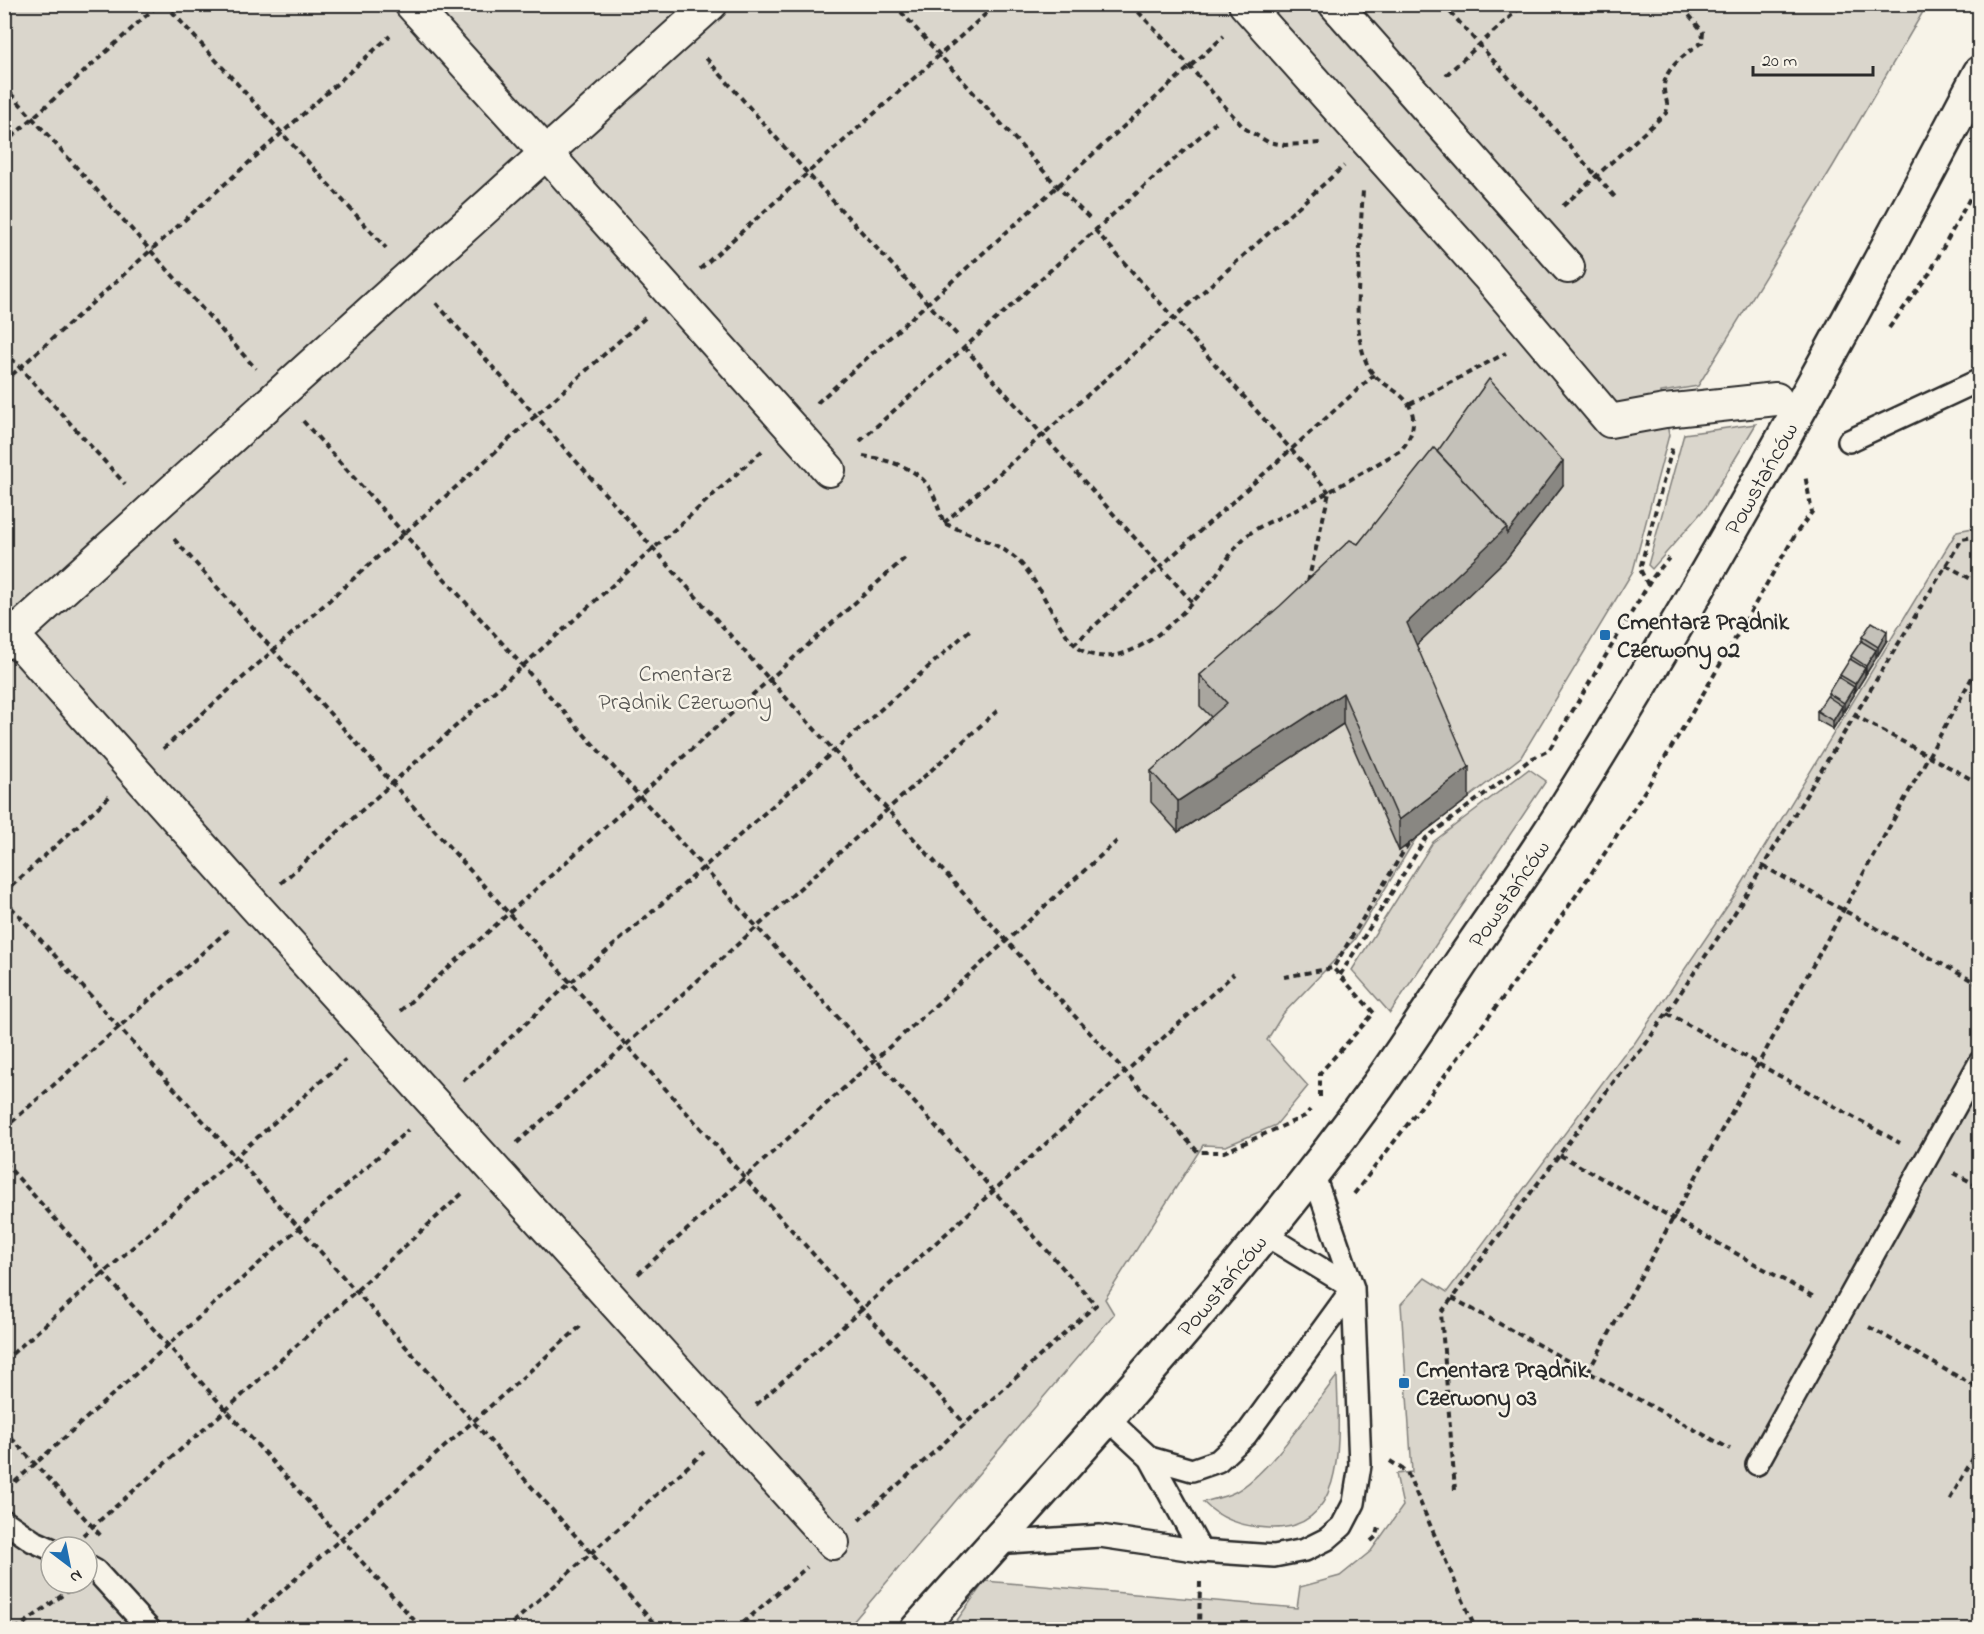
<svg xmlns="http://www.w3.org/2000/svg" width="1984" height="1634" viewBox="0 0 1984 1634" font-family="'Indie Flower',sans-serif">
<rect width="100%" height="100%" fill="#f7f3e8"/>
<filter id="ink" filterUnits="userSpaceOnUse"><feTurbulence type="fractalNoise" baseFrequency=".0167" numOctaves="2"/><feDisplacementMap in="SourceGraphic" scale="12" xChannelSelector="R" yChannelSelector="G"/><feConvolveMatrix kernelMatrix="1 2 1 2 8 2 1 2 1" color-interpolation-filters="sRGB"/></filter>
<g filter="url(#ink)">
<!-- green -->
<path fill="#dad6cc" stroke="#82807c" stroke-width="1.5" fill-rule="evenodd" d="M 5,5 L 1927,5 L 1833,166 L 1698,386 L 1661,392 L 1669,435 L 1633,571 L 1521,757 L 1416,838 L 1354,940 L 1283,1014 L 1267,1040 L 1308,1086 L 1276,1125 L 1226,1146 L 1203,1145 L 1105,1299 L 1114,1314 L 847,1629 L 5,1630 ZM 51,1547 L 87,1547 L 87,1583 L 51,1583 Z
M 1756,424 L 1706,507 L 1652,569 L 1648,565 L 1684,434 Z
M 1979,527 L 1979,1629 L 950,1630 L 985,1581 L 1297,1608 L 1300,1587 L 1340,1576 L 1371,1551 L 1403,1506 L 1396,1474 L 1412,1472 L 1401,1304 L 1425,1278 L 1447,1292 L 1623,1055 L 1634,1044 L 1737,892 L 1957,531 Z
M 1529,769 L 1546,781 L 1390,1013 L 1352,970 L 1433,842 Z
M 1337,1376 C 1338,1429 1351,1532 1269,1528 C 1243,1527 1221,1520 1203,1502 C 1214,1499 1225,1497 1235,1492 C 1270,1473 1311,1409 1337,1376 Z"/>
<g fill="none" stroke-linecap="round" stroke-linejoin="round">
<!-- service casing -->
<g stroke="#2b2b2b" stroke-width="26">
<path id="service" d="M 1849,441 L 1980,380
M 1264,1234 L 1353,1288
M 1107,1418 L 1150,1458 L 1201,1551
M 1150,1458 L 1192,1470 L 1218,1461 L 1246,1435 L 1353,1288
M 1757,1464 L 1980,1062
M 4,1521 L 33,1541 L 51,1549
M 995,1543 L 1100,1536 L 1201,1551 L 1274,1556 L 1305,1550 L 1327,1539 L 1342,1526 L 1354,1503 L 1360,1465 L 1353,1288 L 1313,1173
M 87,1566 L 96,1571 L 150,1630"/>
</g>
<!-- pedestrian casing -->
<g stroke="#2b2b2b" stroke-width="36">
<path id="pedestrian" d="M 411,4 L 546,153 L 829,470
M 1245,4 L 1487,275 L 1610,421 L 1665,411 L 1776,399
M 1335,4 L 1568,267
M 4,625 L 255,906 L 833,1543
M 4,643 L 711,4"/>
</g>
<!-- tertiary casing -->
<g stroke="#2b2b2b" stroke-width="38">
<g id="tertiary">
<path id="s1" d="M 917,1630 C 1076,1453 1239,1278 1378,1086 C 1407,1045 1435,1002 1463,960 C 1497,910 1532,861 1564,810 C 1714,571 1849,323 1980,73"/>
</g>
</g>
<!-- path -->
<path stroke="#2b2b2b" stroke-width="4" stroke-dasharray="6 4.5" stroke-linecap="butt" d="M 165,4 L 386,248
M 894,4 L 1057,186 L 1089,218
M 1131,4 L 1189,66 L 1244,128 L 1268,142 L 1285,145 L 1321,143
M 1443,4 L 1616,198
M 706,58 L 808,174 L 959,337
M 1446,75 L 1524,4
M 4,86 L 256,369
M 4,144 L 159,4
M 1563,206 L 1666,113 C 1669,98 1665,102 1664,90 C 1662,68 1688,53 1702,42 L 1703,32 L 1680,4
M 1095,230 L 1329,492
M 700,269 L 997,4
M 436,303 L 769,679 L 1198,1152 L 1224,1152 L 1305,1116 L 1310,1110
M 1889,328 L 1929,274 L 1971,196 L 1980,185
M 964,347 L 1193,603
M 4,350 L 125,484
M 4,382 L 390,36
M 817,403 L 1224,36
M 1410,404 L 1506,353
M 303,421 L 1096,1305 L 859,1520
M 860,441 L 1216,122
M 863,456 C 888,460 919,467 932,492 C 937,502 940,513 944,523 C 967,534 994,541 1014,557 C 1042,579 1060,643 1087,653 C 1134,672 1189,608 1215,576 C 1226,562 1235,545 1249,534 C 1263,523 1283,517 1298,509 C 1333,490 1367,470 1401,450 C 1409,440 1414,431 1413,417 C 1409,389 1377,388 1367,364 C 1354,333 1358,301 1359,269 C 1360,243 1361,217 1363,191
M 944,523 L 1344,166
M 174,539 L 965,1424
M 1946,565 L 1980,584
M 1308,582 L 1329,493
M 1648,585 L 1640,569 L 1673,445
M 1073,645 L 1374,375
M 1854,715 L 1980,784
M 163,749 L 645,318
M 1763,866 L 1980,985
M 281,883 L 762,451
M 4,893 L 110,796
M 4,899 L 660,1630
M 1340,975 L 1426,838 L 1531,759 L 1549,750 L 1653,577 L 1669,558
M 1284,977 L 1333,968 L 1408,844
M 400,1011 L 906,557
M 1667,1013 L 1900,1143
M 463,1081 L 571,982 L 704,867 L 971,629
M 1320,1097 L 1320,1073 L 1374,1013 L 1333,968
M 4,1129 L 228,930
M 517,1143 L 998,710
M 1560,1155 L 1816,1298
M 4,1162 L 423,1630
M 1954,1173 L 1980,1187
M 1354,1194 C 1433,1091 1513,988 1586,881 C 1663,769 1728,649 1797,532 L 1812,512 L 1805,475
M 638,1274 L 1117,841
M 1452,1298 L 1730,1449
M 1869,1327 L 1980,1389
M 4,1361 L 345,1060
M 1588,1372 L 1980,663
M 756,1405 L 1234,974
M 4,1430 L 101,1536
M 1390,1461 L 1407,1472 L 1476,1630
M 7,1489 L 408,1130
M 1455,1490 L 1441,1313 L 1624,1068 L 1643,1048 L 1734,914 L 1962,539 L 1980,536
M 1950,1499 L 1980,1446
M 83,1535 L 226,1410 L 465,1191
M 1371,1541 L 1377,1536 L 1379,1527
M 15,1630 L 68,1591
M 238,1630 L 583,1324
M 505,1630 L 704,1452
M 735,1630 L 807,1567
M 1199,1630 L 1200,1582"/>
<!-- service -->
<use href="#service" stroke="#f7f3e8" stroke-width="21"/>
<!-- pedestrian -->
<use href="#pedestrian" stroke="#f7f3e8" stroke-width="32"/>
<!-- tertiary -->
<use href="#tertiary" stroke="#f7f3e8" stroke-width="33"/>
</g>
<!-- wall -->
<path fill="#a9a69f" stroke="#2b2b2b" stroke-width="1.5" d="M 1437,452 L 1563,485 L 1507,558 L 1416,645 L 1469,798 L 1399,851 L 1343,724 L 1178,832 L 1151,802 L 1151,771 L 1211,717 L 1200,706 L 1200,675 L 1358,544 Z
M 1862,637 L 1887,640 L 1878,655 L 1876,654 L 1876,658 L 1866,674 L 1865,673 L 1865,676 L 1855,692 L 1854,691 L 1854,695 L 1844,711 L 1842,710 L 1842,714 L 1833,729 L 1817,720 L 1817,711 L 1828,697 L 1828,693 L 1840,678 L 1840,675 L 1851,660 L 1851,656 L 1862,641 Z"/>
<!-- shaded-wall -->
<path fill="#898782" stroke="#2b2b2b" stroke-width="1.5" d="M 1563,461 L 1563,485 L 1507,558 L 1407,654 L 1407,623 Z
M 1887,631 L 1887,640 L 1878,655 L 1878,647 Z
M 1876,650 L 1876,658 L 1866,674 L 1866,666 Z
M 1865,668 L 1865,676 L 1855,692 L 1855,684 Z
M 1854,687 L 1854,695 L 1844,711 L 1844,703 Z
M 1343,693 L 1343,724 L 1178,832 L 1178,801 Z
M 1842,706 L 1842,714 L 1833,729 L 1833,721 Z
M 1469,767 L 1469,798 L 1399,851 L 1399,820 Z"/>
<!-- building -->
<path fill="#c4c1b9" stroke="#2b2b2b" stroke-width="1.5" d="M 1489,379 L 1563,461 L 1507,534 L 1507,527 L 1437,452 Z
M 1434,448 L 1507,527 L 1407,623 L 1469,767 L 1399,820 L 1343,693 L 1178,801 L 1151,771 L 1227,703 L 1200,675 L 1280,606 L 1350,540 L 1358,544 Z
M 1872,622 L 1887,631 L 1878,647 L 1862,637 Z
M 1861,641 L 1876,650 L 1866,666 L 1851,656 Z
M 1850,659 L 1865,668 L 1855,684 L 1840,675 Z
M 1838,677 L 1854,687 L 1844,703 L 1828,693 Z
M 1827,696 L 1842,706 L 1833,721 L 1817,711 Z"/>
</g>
<!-- markers -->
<g fill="#1f6fb2" stroke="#f7f3e8" stroke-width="2">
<rect x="1599" y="629" width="12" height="12" rx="3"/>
<rect x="1398" y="1377" width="12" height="12" rx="3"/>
</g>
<g text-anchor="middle" stroke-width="5" stroke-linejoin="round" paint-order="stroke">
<!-- street labels -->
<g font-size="24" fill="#2b2b2b" stroke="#f7f3e8">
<text dy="8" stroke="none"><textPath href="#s1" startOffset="1432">Powstańców</textPath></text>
<text dy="8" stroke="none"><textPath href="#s1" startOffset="946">Powstańców</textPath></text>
<text dy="8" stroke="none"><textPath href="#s1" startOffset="460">Powstańców</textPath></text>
</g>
<!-- poi labels -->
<g font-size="24" font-weight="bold" fill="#2b2b2b" stroke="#f7f3e8" text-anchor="start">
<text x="1617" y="629">Cmentarz Prądnik<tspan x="1617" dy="28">Czerwony 02</tspan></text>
<text x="1416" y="1377">Cmentarz Prądnik<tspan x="1416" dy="28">Czerwony 03</tspan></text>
</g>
<!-- park labels -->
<g font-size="24" fill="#575653" stroke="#f7f3e8">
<text x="685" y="681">Cmentarz<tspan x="685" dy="28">Prądnik Czerwony</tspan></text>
</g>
</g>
<!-- margin -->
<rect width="1984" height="1634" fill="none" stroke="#f7f3e8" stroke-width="24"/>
<rect x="12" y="12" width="1960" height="1610" fill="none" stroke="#2b2b2b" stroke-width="2" filter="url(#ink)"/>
<!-- north arrow -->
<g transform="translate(69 1565) rotate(148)"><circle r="28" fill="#f7f3e8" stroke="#a5a39c" stroke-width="1.5"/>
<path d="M0-4.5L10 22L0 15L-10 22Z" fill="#1f6fb2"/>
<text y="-9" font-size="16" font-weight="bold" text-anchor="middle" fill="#2b2b2b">N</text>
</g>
<!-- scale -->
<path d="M1753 66v9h120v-9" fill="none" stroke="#2b2b2b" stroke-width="3"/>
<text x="1762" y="66" font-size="18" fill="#2b2b2b" stroke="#f7f3e8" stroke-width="4.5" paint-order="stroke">20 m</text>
</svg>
